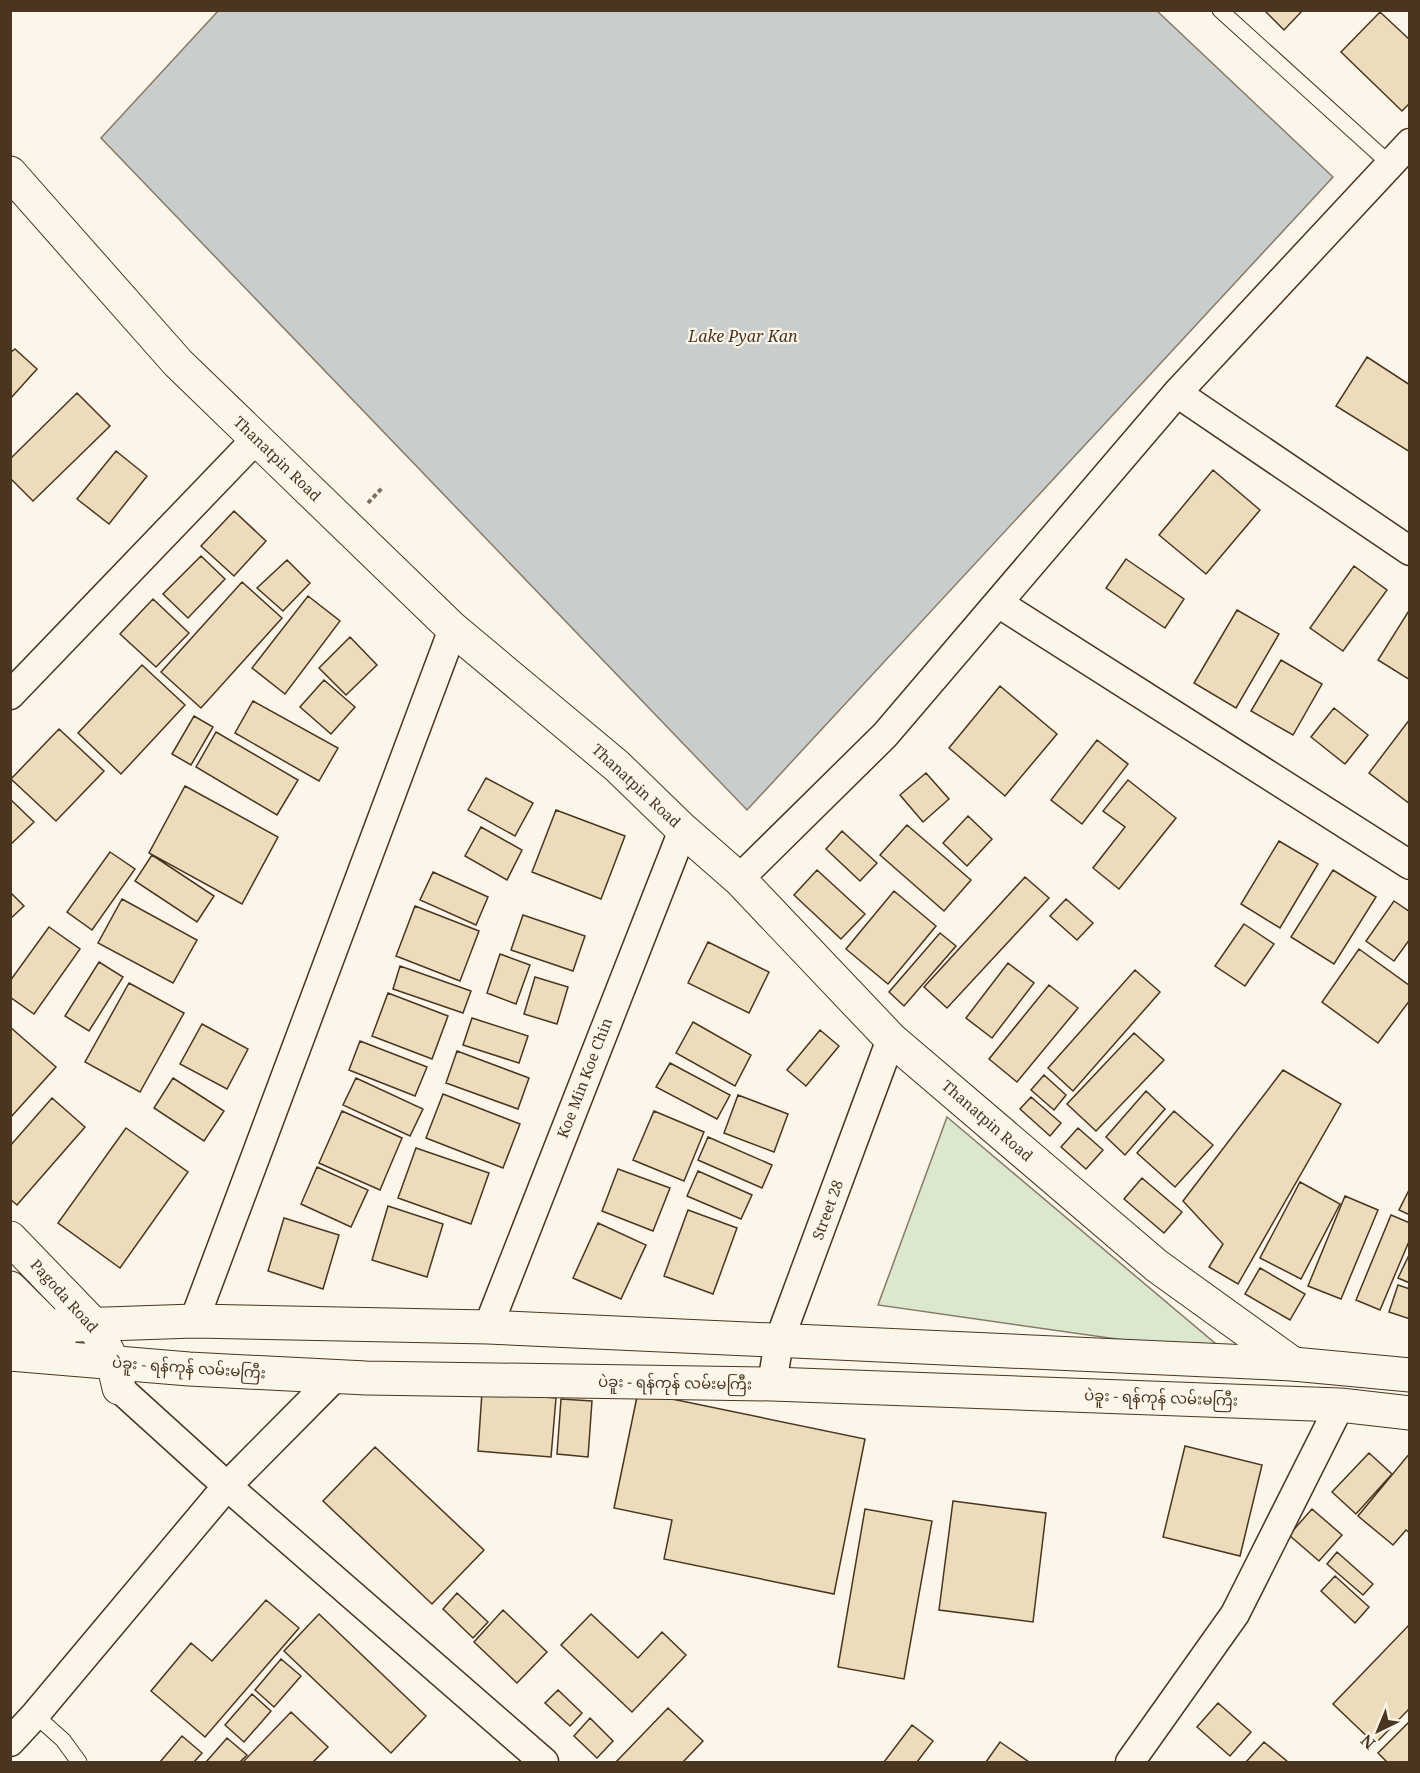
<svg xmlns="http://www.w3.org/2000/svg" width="1420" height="1773" viewBox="0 0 1420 1773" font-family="'Noto Serif','Noto Sans Myanmar',serif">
<rect width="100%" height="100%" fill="#fbf6e9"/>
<!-- green -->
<path fill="#dce7d0" stroke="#887966" stroke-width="1.5" d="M 947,1117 L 1229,1355 L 878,1305 Z"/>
<!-- water -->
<path fill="#c9cecd" stroke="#887966" stroke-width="1.5" d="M 1156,10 L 1333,177 L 747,810 L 101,138 L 218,11 Z"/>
<!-- building -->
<path fill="#ecdcbc" stroke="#4a3520" stroke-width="1.5" d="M 1264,10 L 1303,10 L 1284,30 Z
M 1380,12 L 1410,40 L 1410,103 L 1402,111 L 1341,52 Z
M 15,349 L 37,369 L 10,399 L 10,353 Z
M 1367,357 L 1410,385 L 1410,452 L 1336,406 Z
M 77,393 L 110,426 L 33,501 L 10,478 L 10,459 Z
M 116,451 L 147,476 L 109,524 L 77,499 Z
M 1213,470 L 1260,510 L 1206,574 L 1159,535 Z
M 234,511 L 266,541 L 234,576 L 201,546 Z
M 201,556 L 225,579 L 188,618 L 163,594 Z
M 1126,559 L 1184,599 L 1165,628 L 1106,588 Z
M 287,560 L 310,583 L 283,611 L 257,588 Z
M 1354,566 L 1387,590 L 1343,651 L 1310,628 Z
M 242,582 L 282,618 L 201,708 L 161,672 Z
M 308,596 L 340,621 L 285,694 L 252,668 Z
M 153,599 L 189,633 L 156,667 L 120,634 Z
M 1410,609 L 1410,680 L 1378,660 Z
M 1237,610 L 1279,634 L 1236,708 L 1194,683 Z
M 350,637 L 377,665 L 346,695 L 319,668 Z
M 1281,660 L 1322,684 L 1293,735 L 1251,711 Z
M 142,665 L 185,705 L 121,774 L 78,733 Z
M 324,680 L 355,707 L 331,734 L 300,707 Z
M 1000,686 L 1057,734 L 1005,796 L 949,748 Z
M 253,701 L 338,748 L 319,781 L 235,733 Z
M 1334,708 L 1368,735 L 1345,764 L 1311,737 Z
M 194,716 L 213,727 L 191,765 L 172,754 Z
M 1410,719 L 1410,804 L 1369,773 Z
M 59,729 L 104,771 L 56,821 L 11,779 Z
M 216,732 L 298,780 L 277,815 L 196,767 Z
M 1097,740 L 1128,764 L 1082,824 L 1051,800 Z
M 926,773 L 949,799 L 923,822 L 900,795 Z
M 486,778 L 533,803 L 515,836 L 468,810 Z
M 1128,780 L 1176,818 L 1119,889 L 1093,868 L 1125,827 L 1103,811 Z
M 185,786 L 278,837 L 242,904 L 149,853 Z
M 10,799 L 34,822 L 10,845 Z
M 556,810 L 625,836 L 601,899 L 532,872 Z
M 968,816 L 992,839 L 967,866 L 943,843 Z
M 907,825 L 971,880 L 944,911 L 880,855 Z
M 481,827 L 522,850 L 507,880 L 465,856 Z
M 842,831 L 877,863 L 860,881 L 826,849 Z
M 1279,841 L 1318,864 L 1280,928 L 1241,904 Z
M 110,852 L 135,869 L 92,930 L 67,912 Z
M 152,855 L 214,896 L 197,922 L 135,881 Z
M 817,870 L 865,914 L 841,939 L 794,895 Z
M 1333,870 L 1376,897 L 1334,964 L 1291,937 Z
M 433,872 L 488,897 L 476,925 L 420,900 Z
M 1025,877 L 1049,898 L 947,1008 L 924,987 Z
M 894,891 L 936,926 L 888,984 L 846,949 Z
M 10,892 L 24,906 L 10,919 Z
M 122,899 L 197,940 L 173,983 L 98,943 Z
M 1066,899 L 1093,923 L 1077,940 L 1050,916 Z
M 1394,901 L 1410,912 L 1410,939 L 1394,961 L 1366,941 Z
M 415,906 L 479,931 L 460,981 L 396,956 Z
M 523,915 L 585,936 L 573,971 L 511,950 Z
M 1244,924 L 1274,944 L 1245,986 L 1215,966 Z
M 49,927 L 80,949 L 34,1014 L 10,997 L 10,981 Z
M 940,933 L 956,946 L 904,1006 L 889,992 Z
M 708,942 L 769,972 L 749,1013 L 688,983 Z
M 1359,949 L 1410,986 L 1410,1000 L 1378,1043 L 1322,1002 Z
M 500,954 L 530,965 L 516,1004 L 487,993 Z
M 99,962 L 123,977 L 89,1031 L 65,1016 Z
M 1008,963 L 1034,983 L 992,1038 L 966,1018 Z
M 400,966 L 471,991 L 463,1013 L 393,989 Z
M 1135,970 L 1160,992 L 1073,1091 L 1048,1068 Z
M 535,977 L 568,987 L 557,1024 L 524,1014 Z
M 129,983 L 184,1013 L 140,1092 L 85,1062 Z
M 1049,985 L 1078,1008 L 1017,1082 L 989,1059 Z
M 388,993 L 448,1016 L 432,1059 L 372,1036 Z
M 472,1018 L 528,1036 L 519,1063 L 463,1045 Z
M 693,1022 L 751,1055 L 735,1086 L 676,1053 Z
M 202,1024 L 248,1049 L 227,1089 L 180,1064 Z
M 10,1027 L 56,1067 L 10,1118 Z
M 820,1030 L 839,1046 L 806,1086 L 787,1070 Z
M 1134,1033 L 1164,1060 L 1096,1131 L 1067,1104 Z
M 360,1041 L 427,1067 L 415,1096 L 349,1070 Z
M 457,1051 L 529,1078 L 518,1109 L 446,1083 Z
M 670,1063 L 730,1095 L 717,1119 L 656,1087 Z
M 1283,1070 L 1341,1104 L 1238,1284 L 1209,1267 L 1223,1244 L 1183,1201 Z
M 1044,1075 L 1066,1095 L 1054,1110 L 1031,1090 Z
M 173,1078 L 224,1111 L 204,1141 L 154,1108 Z
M 356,1078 L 423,1109 L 410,1136 L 343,1105 Z
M 1146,1091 L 1165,1109 L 1125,1155 L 1106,1137 Z
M 443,1094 L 520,1124 L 503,1168 L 426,1138 Z
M 738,1095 L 788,1114 L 774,1152 L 724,1133 Z
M 1031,1097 L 1061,1123 L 1050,1136 L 1020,1109 Z
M 52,1098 L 85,1127 L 17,1205 L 10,1199 L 10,1146 Z
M 342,1111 L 402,1138 L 380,1190 L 319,1163 Z
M 654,1111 L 704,1132 L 684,1181 L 633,1160 Z
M 1174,1111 L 1213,1145 L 1175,1187 L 1137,1153 Z
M 126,1128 L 188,1172 L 120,1268 L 58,1223 Z
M 1078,1128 L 1103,1150 L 1086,1169 L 1061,1147 Z
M 708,1137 L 772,1165 L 762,1188 L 698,1160 Z
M 416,1148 L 489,1173 L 471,1224 L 398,1198 Z
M 317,1167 L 368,1190 L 351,1227 L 301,1204 Z
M 618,1169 L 670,1188 L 653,1231 L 602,1211 Z
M 698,1171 L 752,1195 L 741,1219 L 687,1196 Z
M 1142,1178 L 1182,1212 L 1164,1233 L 1124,1199 Z
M 1300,1182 L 1340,1204 L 1301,1279 L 1260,1258 Z
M 1410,1188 L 1410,1215 L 1399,1210 Z
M 1345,1196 L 1378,1210 L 1341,1299 L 1308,1286 Z
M 388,1206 L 443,1224 L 427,1277 L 372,1260 Z
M 688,1210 L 737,1228 L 713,1294 L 664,1276 Z
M 1391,1215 L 1410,1223 L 1410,1239 L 1380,1310 L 1356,1300 Z
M 284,1218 L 339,1235 L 323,1289 L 268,1271 Z
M 598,1223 L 646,1245 L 621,1299 L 573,1278 Z
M 1410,1253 L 1410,1283 L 1398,1278 Z
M 1260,1268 L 1305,1294 L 1290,1320 L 1245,1294 Z
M 1398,1285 L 1410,1289 L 1410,1319 L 1389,1312 Z
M 482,1392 L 556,1398 L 551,1457 L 478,1451 Z
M 638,1392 L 865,1439 L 834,1594 L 664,1559 L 672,1520 L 614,1508 Z
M 561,1399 L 592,1401 L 588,1457 L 557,1454 Z
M 1185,1446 L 1262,1465 L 1240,1556 L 1163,1537 Z
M 375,1447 L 484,1550 L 432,1604 L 323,1501 Z
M 1369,1453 L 1392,1474 L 1356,1514 L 1332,1492 Z
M 1410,1453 L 1410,1533 L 1406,1530 L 1393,1545 L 1358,1516 Z
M 953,1501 L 1046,1513 L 1033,1622 L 939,1610 Z
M 865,1509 L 932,1521 L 904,1679 L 838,1667 Z
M 1312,1509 L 1342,1535 L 1319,1561 L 1289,1535 Z
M 1337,1552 L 1373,1584 L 1363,1595 L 1327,1564 Z
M 1335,1576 L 1369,1607 L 1355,1623 L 1321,1591 Z
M 457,1593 L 488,1622 L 473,1638 L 443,1609 Z
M 266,1600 L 299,1628 L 205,1737 L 151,1691 L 191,1643 L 212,1661 Z
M 503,1610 L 547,1652 L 517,1683 L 474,1642 Z
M 319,1614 L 426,1716 L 391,1753 L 284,1651 Z
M 591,1614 L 638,1658 L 662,1632 L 686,1655 L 632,1712 L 561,1645 Z
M 1410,1624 L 1410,1708 L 1375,1744 L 1333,1704 Z
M 281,1659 L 301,1676 L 274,1707 L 255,1690 Z
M 558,1690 L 582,1713 L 570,1726 L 545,1703 Z
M 252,1694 L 271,1711 L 244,1742 L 225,1725 Z
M 1218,1703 L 1251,1732 L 1230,1756 L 1197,1727 Z
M 668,1708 L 703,1741 L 683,1762 L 616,1762 Z
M 291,1712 L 328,1747 L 313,1762 L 243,1762 Z
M 590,1718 L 613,1741 L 597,1758 L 574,1736 Z
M 1410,1721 L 1410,1762 L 1387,1762 L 1378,1753 Z
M 912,1725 L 933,1741 L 917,1762 L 884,1762 Z
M 182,1736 L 202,1753 L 194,1762 L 160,1762 Z
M 227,1738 L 247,1755 L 240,1762 L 206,1762 Z
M 1000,1742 L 1029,1762 L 986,1762 Z
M 1264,1742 L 1288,1762 L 1246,1762 Z"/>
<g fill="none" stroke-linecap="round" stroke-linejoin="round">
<!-- service casing -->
<g stroke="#4a3520" stroke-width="17">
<path id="service" d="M 1220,10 L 1390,164
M 35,1715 L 63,1740 L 79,1762"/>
</g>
<!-- minor casing -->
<g stroke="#4a3520" stroke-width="31">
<path id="minor" d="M 1177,393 L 1410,551
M 998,603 L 1410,865
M 10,695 L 256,439
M 739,879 L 885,735 L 1177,393 L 1410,143
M 194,1321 L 453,629
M 488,1327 L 683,830
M 772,1384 L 779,1341 L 891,1039
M 119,1388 L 227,1486 L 544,1762
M 10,1742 L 35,1715 L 227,1486 L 335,1377
M 1130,1762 L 1235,1614 L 1340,1405"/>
</g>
<!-- tertiary casing -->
<g stroke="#4a3520" stroke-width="35">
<path id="tertiary" d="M 10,1238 L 94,1325 L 113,1362 L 119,1388
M 10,1288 L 48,1326 L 59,1342"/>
</g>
<!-- secondary casing -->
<g stroke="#4a3520" stroke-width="35">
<path id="secondary" d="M 10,173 L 178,363 L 453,629 L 617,766 L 683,830 L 739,879 L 891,1039 L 1157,1266 L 1293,1364"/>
</g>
<!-- trunk casing -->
<g stroke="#4a3520" stroke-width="35">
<path id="trunk" d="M 10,1322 L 48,1326 L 194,1321 L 488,1327 L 1293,1364 L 1410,1375
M 10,1354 L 189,1369 L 366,1378 L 772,1384 L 1340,1405 L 1410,1413"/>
</g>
<!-- path -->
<path stroke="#7f6f5c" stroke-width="4" stroke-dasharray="4.5 3" stroke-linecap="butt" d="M 368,503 L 382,488"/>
<!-- service -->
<use href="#service" stroke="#fbf6e9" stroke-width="15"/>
<!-- minor -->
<use href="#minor" stroke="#fbf6e9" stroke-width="28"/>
<!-- tertiary -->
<use href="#tertiary" stroke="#fbf6e9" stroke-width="33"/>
<!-- secondary -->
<use href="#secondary" stroke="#fbf6e9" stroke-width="33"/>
<!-- trunk -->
<use href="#trunk" stroke="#fbf6e9" stroke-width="33"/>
</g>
<g text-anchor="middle" stroke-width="4.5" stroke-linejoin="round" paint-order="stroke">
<!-- street labels -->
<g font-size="15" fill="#4a3520" stroke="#fbf6e9">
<text transform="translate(277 459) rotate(44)" y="5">Thanatpin Road</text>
<text transform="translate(636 786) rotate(43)" y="5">Thanatpin Road</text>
<text transform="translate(585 1078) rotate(-69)" y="5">Koe Min Koe Chin</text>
<text transform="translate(987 1121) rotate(41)" y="5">Thanatpin Road</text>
<text transform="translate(828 1210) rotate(-70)" y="5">Street 28</text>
<text transform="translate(64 1296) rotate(48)" y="5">Pagoda Road</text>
<text transform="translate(189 1368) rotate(4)" y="5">ပဲခူး - ရန်ကုန် လမ်းမကြီး</text>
<text transform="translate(675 1383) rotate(1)" y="5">ပဲခူး - ရန်ကုန် လမ်းမကြီး</text>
<text transform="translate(1161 1398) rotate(2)" y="5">ပဲခူး - ရန်ကုန် လမ်းမကြီး</text>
</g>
<!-- water labels -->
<g font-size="16" font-style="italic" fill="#4a3520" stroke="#fbf6e9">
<text x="743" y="342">Lake Pyar Kan</text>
</g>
</g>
<!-- border -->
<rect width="1420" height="1773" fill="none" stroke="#4a3520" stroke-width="24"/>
<!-- north arrow -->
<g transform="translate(1378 1731) rotate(223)" stroke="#fbf6e9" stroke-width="4.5" paint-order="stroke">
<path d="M0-4.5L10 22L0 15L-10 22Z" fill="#4a3520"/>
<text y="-9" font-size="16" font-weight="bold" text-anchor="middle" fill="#4a3520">N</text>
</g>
</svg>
